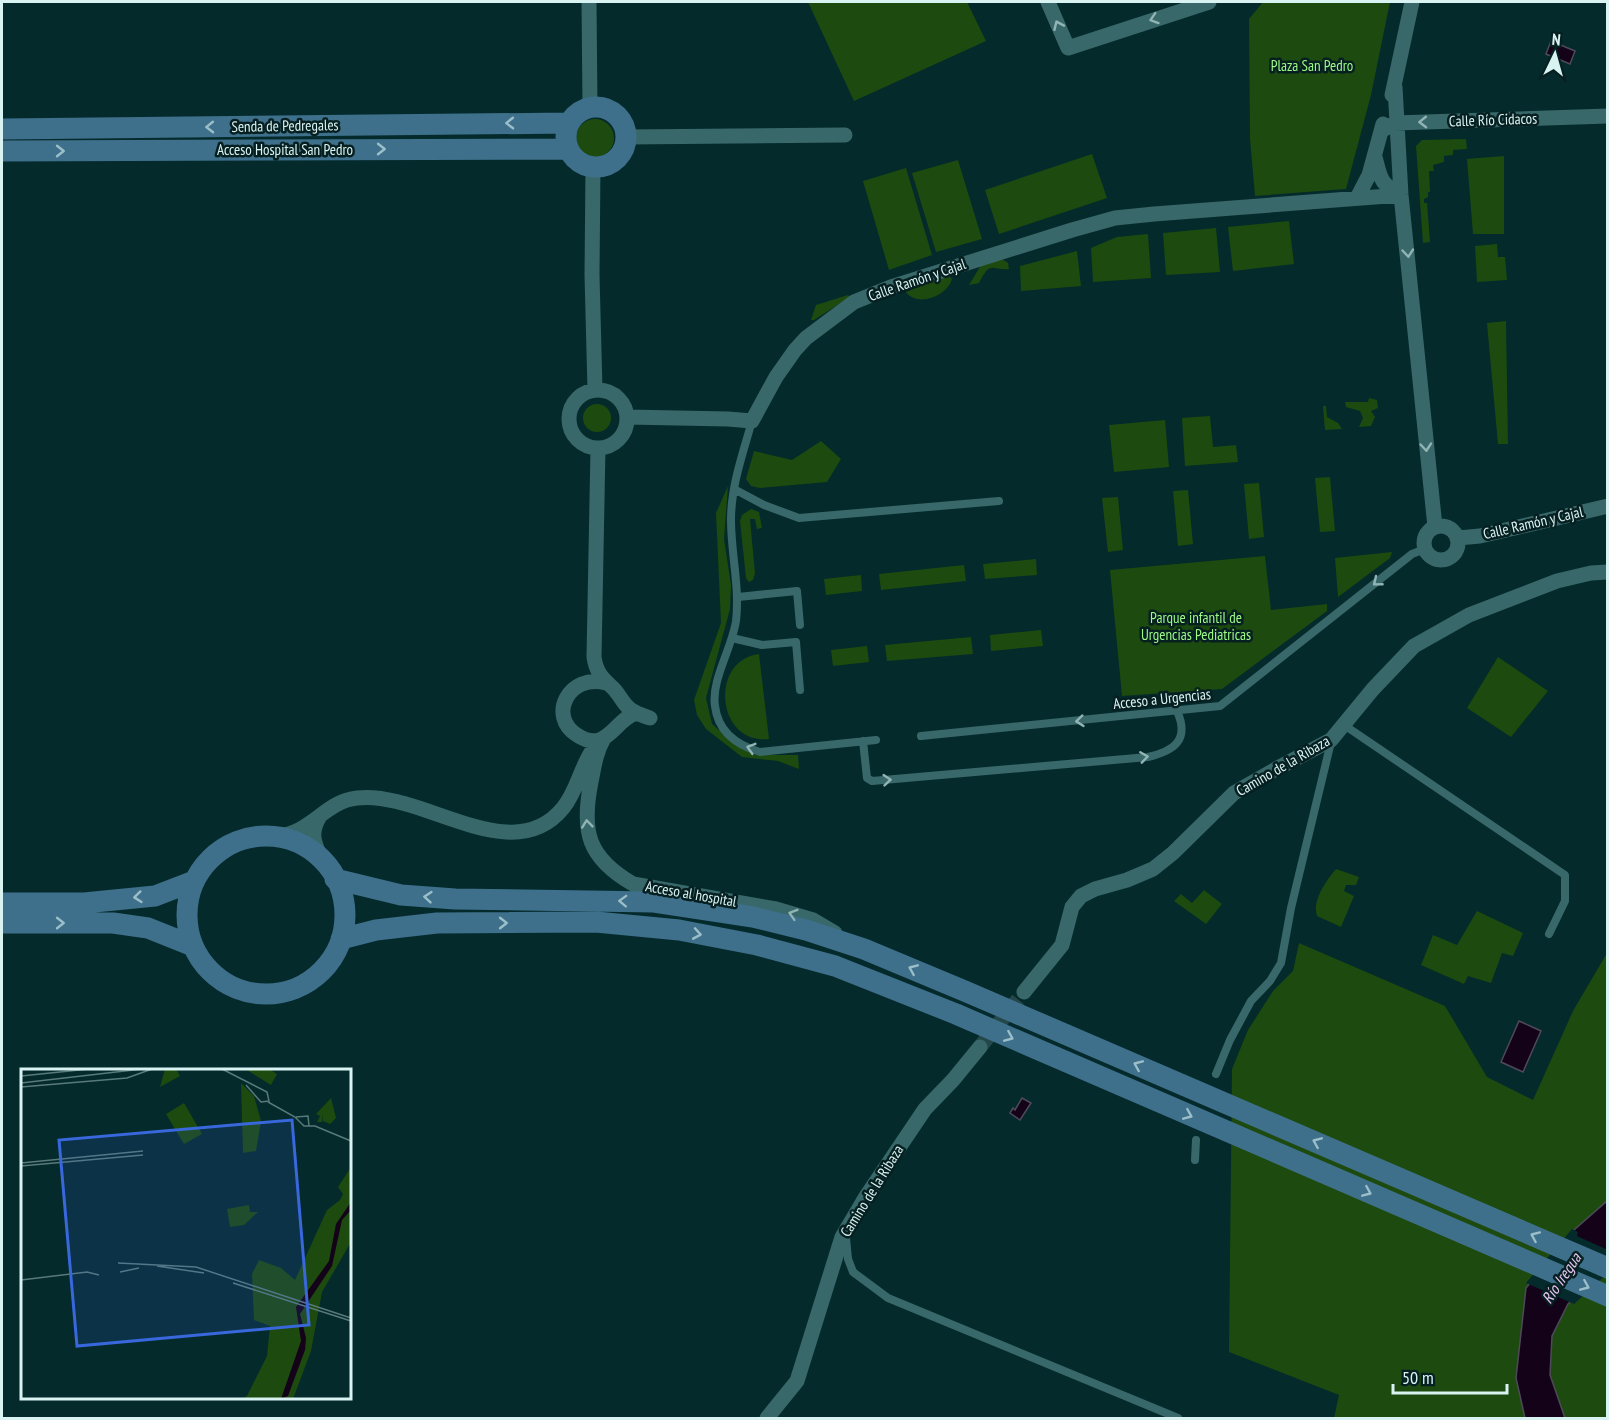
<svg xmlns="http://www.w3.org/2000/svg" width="1609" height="1420" viewBox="0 0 1609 1420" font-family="'PT Sans Narrow',sans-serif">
<rect width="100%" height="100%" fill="#042a2c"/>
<!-- green -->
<path fill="#1d4a0e" d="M 808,2 L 967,2 L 986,41 L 854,101 Z
M 1263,2 L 1390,2 L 1371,95 L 1346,189 L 1255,196 L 1250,139 L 1249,19 Z
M576 138a19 19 0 1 1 38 0a19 19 0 1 1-38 0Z
M 1466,139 L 1467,149 L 1453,150 L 1453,155 L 1444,156 L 1444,162 L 1433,165 L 1434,171 L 1429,171 L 1430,192 L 1428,192 L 1428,197 L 1424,199 L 1424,203 L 1427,203 L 1430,242 L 1423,243 L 1416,146 L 1422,140 Z
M 1092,154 L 1107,198 L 999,234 L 985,190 Z
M 1504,156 L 1504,234 L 1473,234 L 1467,159 Z
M 958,160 L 982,239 L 936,252 L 912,173 Z
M 906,168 L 932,255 L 889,270 L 863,181 Z
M 1289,221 L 1294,264 L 1233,271 L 1228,227 Z
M 1216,228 L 1220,272 L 1166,275 L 1163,233 Z
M 1148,234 L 1151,278 L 1093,282 L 1091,248 L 1117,237 Z
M 1497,244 L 1498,257 L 1505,257 L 1507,280 L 1477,282 L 1475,246 Z
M 1077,251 L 1081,286 L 1021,291 L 1020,266 Z
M 1002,259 L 1008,263 L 1009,269 C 992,271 991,259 979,283 L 969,285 L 981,265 Z
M 949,276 L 952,279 C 947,297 914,309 904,289 Z
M 848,295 L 850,297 L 814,320 L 811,320 L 816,305 Z
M 1506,321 L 1508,444 L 1498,444 L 1487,323 Z
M 1369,398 L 1377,400 L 1378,408 L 1371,411 L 1375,417 L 1371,426 L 1359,427 L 1363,418 L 1360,411 L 1346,407 L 1345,402 L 1368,402 Z
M583 418a14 14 0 1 1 28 0a14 14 0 1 1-28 0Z
M 1323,406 L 1326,406 L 1327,417 L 1338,423 L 1342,429 L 1325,430 Z
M 1210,416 L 1213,447 L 1236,445 L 1238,462 L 1185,466 L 1182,418 Z
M 1165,420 L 1169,467 L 1114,472 L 1109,425 Z
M 821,441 L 841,459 L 827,482 L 760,488 L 751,486 L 746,479 L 754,451 L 792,460 Z
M 1330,477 L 1335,531 L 1320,532 L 1315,478 Z
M 1259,483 L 1264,537 L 1249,539 L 1244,484 Z
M 728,486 L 724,539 L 731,585 L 730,609 L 706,698 L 712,724 L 736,745 L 755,755 L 798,755 L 799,769 L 778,761 L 742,757 L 706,729 L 697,715 L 694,700 L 721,623 L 716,513 Z
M 1188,490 L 1193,544 L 1178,546 L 1173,491 Z
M 1118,497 L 1123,550 L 1108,552 L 1102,498 Z
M 751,509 L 759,512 L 762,528 L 757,529 L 755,519 L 750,519 L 755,573 L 753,580 L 749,582 L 746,578 L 740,521 L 742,515 Z
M 1392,552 L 1390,558 L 1338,597 L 1335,558 Z
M 1265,556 L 1271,610 L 1327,604 L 1327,611 L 1222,689 L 1122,696 L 1110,570 Z
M 1036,559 L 1037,575 L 985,579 L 983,564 Z
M 964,565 L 966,581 L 881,590 L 879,574 Z
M 861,575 L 862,591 L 826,595 L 824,579 Z
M 1041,630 L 1043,646 L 991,651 L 990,635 Z
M 971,637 L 973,654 L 887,661 L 885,645 Z
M 867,646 L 869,662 L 833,666 L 831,650 Z
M 759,654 L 769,739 C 716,745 709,660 759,654 Z
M 1498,657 L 1548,691 L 1511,737 L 1467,708 Z
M 1336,869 L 1359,877 L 1356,885 L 1346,885 L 1344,891 L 1354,896 L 1341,927 L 1317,916 C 1312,900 1326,881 1336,869 Z
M 1204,890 L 1222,904 L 1206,924 L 1174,901 L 1181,894 L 1192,903 Z
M 1477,911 L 1523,933 L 1513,956 L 1502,953 L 1491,983 L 1468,976 L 1464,984 L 1421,965 L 1433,935 L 1457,945 Z
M 1299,943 L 1445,1006 L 1487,1077 L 1533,1100 L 1573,1011 L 1607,953 L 1607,1418 L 1334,1418 L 1339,1395 L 1229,1352 L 1232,1069 L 1248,1030 L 1273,991 L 1293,971 Z"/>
<!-- water -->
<path fill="#140219" stroke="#4f4a5a" stroke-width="1.5" d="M 1551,41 L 1575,51 L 1570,64 L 1546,54 Z
M 1519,1021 L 1541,1031 L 1523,1072 L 1501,1062 Z
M 1022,1098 L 1031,1103 L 1020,1120 L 1010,1113 L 1013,1108 L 1015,1110 Z
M 1607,1201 L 1607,1269 L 1568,1304 L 1552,1336 L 1550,1375 L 1565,1418 L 1525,1418 L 1516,1378 L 1526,1288 L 1574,1230 Z"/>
<!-- pier -->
<path fill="#042a2c" d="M 1572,1229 L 1578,1232 L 1577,1236 L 1608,1250 L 1608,1273 L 1574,1304 L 1526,1283 Z"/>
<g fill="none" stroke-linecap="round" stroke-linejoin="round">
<!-- street-tunnel -->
<path stroke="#24484a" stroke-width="15" stroke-dasharray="15 8" stroke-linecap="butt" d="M 980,1047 L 1024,992"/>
<!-- lane -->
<path stroke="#39686a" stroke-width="8" d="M 752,421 C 743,453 731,486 731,520 C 731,554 740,587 736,621 C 732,648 711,680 715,706 C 718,732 736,745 760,752 L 876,740
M 734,489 L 764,505 L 799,518 L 999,501
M 738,597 L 797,591 L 800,625
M 732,638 L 762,645 L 796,642 L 800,690
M 1344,725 L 1565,875 L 1565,901 L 1549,934
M 921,736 L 1220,706 L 1412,554 L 1425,549
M 863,741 L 867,778 L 872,781 L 1148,757 C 1174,751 1190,740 1177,711
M 1216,1074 L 1230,1040 L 1251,1001 L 1270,981 L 1281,963 L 1291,908 L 1331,742
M 1195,1160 L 1196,1140
M 846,1238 L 848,1259 L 853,1272 L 888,1298 L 1178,1418"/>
<!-- street -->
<path stroke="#39686a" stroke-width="15" d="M 589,2 L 590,107
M 1048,2 L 1068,48 L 1209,2
M 1395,87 L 1401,195 L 1435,527
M 1392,95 L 1412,2
M 1381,131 L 1395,123 L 1608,116
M 626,137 L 845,135
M 1375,157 C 1381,179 1380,184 1401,195
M 593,167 L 592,275 L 595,390
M 1357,198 L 1369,175 L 1383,124
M569 419a29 29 0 1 1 58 0a29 29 0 1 1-58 0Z
M 627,417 L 728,419 L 752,421 L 776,377 L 795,350 L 806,338 L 854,302 L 891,287 L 1072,230 L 1115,218 L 1154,214 L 1401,195
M 598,448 L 594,657 C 596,672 602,678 613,688 C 618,693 621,699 625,704 C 631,712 641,715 650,718
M1424 543a17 17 0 1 1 34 0a17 17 0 1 1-34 0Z
M 1458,538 L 1480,536 L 1608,506
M 606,683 C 569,673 547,716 577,735 C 607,755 615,718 637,713
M 604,738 C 596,752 594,767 591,782 C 581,832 588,858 633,884 L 776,909 L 813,920 L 835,933
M 319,818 C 310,833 314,843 321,858
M 276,836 C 310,835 325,801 357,798 C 422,790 512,871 563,808 C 577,791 580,769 592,751
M 1024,992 L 1062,945 L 1072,907 L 1081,896 L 1095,889 L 1127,880 L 1153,869 L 1173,853 L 1234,793 L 1276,769 L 1331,740 L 1373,689 L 1414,646 L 1469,615 L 1557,581 L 1591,573 L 1608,572
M 767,1418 L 797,1381 L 842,1237 L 865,1198 L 925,1109 L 953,1080 L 980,1047"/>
<!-- secondary -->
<path stroke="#3e708b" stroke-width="21" d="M566 137a30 30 0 1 1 60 0a30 30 0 1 1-60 0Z
M 2,129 L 568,123
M 2,151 L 568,149
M187 915a79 79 0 1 1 158 0a79 79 0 1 1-158 0Z
M 335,879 L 401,895 L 455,899 L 654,902 L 753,917 L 806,930 L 864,949 L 967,992 L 1608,1268
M 2,903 L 84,903 L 155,896 L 194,881
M 2,923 L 113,923 L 148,928 L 193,946
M 341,939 L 376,930 L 437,923 L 596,922 L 679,930 L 757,945 L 835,966 L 956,1014 L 1608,1296"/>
</g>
<!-- one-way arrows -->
<defs><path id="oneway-chevron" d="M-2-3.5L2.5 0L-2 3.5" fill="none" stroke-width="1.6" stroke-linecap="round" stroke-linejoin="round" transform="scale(1.5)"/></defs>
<g stroke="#91b4b5">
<use href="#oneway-chevron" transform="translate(1154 19) rotate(162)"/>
<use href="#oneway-chevron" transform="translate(1058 25) rotate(-114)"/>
<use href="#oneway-chevron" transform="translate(1423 122) rotate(179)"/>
<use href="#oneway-chevron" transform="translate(1408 253) rotate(85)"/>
<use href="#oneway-chevron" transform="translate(1426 447) rotate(85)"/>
<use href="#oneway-chevron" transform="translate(1377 582) rotate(141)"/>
<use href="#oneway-chevron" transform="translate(1080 721) rotate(174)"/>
<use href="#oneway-chevron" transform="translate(751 748) rotate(-163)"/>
<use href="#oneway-chevron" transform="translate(1144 757) rotate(-8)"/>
<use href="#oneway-chevron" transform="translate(887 780) rotate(-5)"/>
<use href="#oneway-chevron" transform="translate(587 824) rotate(-96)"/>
<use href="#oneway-chevron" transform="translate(793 914) rotate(-163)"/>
</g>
<g stroke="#9bbec9">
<use href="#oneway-chevron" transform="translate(510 123) rotate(179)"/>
<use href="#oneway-chevron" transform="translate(210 127) rotate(179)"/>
<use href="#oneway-chevron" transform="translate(381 149)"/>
<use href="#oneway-chevron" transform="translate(60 151)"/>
<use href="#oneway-chevron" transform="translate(138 897) rotate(174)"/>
<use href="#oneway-chevron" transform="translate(428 897) rotate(-175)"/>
<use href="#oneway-chevron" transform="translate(623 901) rotate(-178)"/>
<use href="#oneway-chevron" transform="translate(60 923)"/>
<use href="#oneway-chevron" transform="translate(503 923)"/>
<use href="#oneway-chevron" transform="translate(697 934) rotate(10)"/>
<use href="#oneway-chevron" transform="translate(913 969) rotate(-157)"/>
<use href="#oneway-chevron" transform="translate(1009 1037) rotate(23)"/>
<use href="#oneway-chevron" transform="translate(1138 1065) rotate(-157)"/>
<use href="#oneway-chevron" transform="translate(1188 1115) rotate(23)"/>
<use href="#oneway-chevron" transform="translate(1317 1142) rotate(-157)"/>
<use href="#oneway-chevron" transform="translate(1367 1192) rotate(23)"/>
<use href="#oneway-chevron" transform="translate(1535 1236) rotate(-156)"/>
<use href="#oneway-chevron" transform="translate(1585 1286) rotate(23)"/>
</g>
<g text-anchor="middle" stroke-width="5" stroke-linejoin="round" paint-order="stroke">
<!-- park labels -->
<g font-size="15" fill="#9efb85" stroke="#061f20">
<text x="1312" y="71">Plaza San Pedro</text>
<text x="1196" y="623">Parque infantil de<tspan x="1196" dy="17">Urgencias Pediatricas</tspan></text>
</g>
<!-- street labels -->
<g font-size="15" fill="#d9f2f2" stroke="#061f20">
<text transform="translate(1493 120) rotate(-2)" y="5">Calle Río Cidacos</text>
<text transform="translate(285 126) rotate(-1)" y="5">Senda de Pedregales</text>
<text x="285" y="155">Acceso Hospital San Pedro</text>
<text transform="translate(917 280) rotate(-19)" y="5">Calle Ramón y Cajal</text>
<text transform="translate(1533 523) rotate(-13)" y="5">Calle Ramón y Cajal</text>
<text transform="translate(1162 699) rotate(-6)" y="5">Acceso a Urgencias</text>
<text transform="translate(1283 766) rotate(-30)" y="5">Camino de la Ribaza</text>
<text transform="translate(691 894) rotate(10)" y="5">Acceso al hospital</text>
<text transform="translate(872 1191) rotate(-58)" y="5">Camino de la Ribaza</text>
</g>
<!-- water labels -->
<g font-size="16" font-style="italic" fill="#e9c6f2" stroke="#061f20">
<text transform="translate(1561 1278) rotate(-56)" y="6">Río Iregua</text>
</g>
</g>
<!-- overview -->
<g transform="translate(21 1069)">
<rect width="330" height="330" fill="#042a2c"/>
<path d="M 144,0 L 155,0 L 159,7 L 139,18 ZM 248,0 L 256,5 L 250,16 L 226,1 ZM 220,14 L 233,27 L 240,52 L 235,82 L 222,84 ZM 310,29 L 315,49 L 309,55 L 302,52 L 302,46 L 301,53 L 296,53 L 299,47 L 295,45 ZM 163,34 L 181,65 L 163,75 L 145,45 ZM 330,98 L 330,173 L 301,223 L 290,282 L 272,330 L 221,330 L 226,327 L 246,287 L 249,257 L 233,251 L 231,205 L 238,191 L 260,199 L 274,211 L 306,141 L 319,131 L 322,125 L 317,118 ZM 228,136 L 229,143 L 237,143 L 223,156 L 209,158 L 206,140 Z" fill="#1d4a0e"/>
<path d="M 330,133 L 330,141 L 321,151 L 311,197 L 279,245 L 285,269 L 284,281 L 267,327 L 260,330 L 280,272 L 275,238 L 308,192 L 315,155 Z" fill="#140219"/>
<path fill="none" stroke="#597a7b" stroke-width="1.5" d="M 201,0 L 246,23 L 248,32 L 240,33 L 225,16M 0,7 L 68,0M 0,14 L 121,0M 0,18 L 106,9 L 131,0M 247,33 L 274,48 L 283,57 L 294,57 L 330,72M 275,48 L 287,47 L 288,57M 0,94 L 122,82M 0,97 L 122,86M 97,194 L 175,198 L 330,249M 136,197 L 183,204M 99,203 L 118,199M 0,211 L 66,203 L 78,206M 212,214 L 330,252"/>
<path fill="#3967dc" fill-opacity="0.15" stroke="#3967dc" stroke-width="3" d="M 271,51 L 288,256 L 56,277 L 38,71 Z"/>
<rect width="330" height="330" fill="none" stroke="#d9f2f2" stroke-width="3"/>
</g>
<!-- border -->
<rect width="1609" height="1420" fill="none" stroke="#d9f2f2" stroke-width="6"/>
<!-- north arrow -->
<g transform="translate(1555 54) rotate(5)" stroke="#061f20" stroke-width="4.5" paint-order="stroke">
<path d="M0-4.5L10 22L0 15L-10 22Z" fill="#d9f2f2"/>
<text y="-9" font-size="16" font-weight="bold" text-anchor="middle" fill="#d9f2f2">N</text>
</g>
<!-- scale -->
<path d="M1393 1384v9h114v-9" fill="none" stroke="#d9f2f2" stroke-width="3"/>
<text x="1402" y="1384" font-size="18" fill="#d9f2f2" stroke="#061f20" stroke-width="4.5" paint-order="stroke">50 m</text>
</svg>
